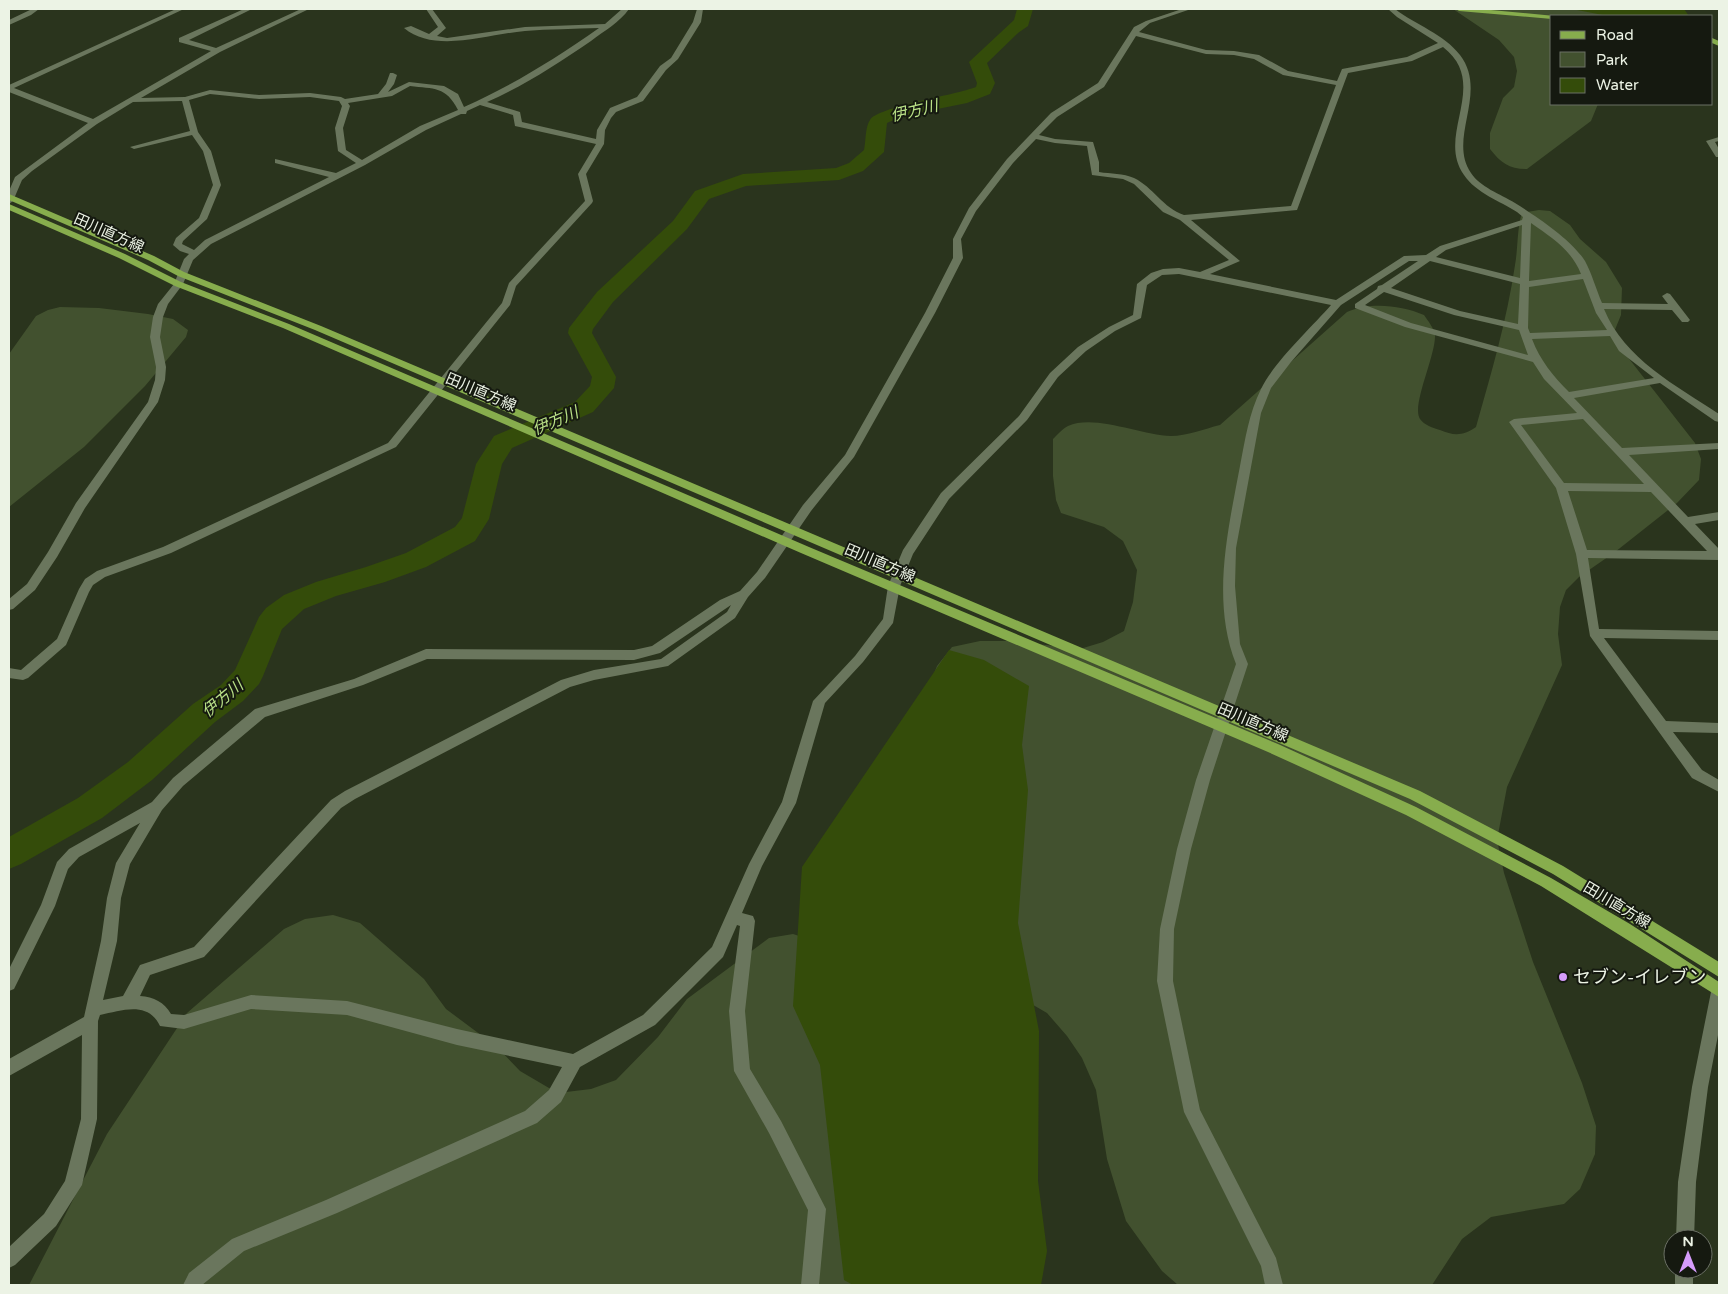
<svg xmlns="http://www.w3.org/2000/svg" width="1728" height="1294" viewBox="0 0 1728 1294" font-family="'Varela Round','Noto Sans JP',sans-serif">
<rect width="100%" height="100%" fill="#2a341d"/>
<!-- green -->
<path fill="#42512f" d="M 1453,9 L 1616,9 L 1624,16 L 1552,16 L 1552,104 L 1598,104 L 1591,121 L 1527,169 C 1509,169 1501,163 1490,149 L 1490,133 L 1503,98 L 1514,87 L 1517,71 L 1514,57 L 1499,40 Z
M 1539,210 L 1550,211 L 1570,225 L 1580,239 L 1606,262 L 1622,288 L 1621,315 L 1612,337 L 1695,443 L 1701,459 L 1699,480 L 1677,503 L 1615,552 L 1579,577 L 1566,590 L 1560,607 L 1558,634 L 1562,665 L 1507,787 L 1497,840 L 1504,873 L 1533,962 L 1582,1083 L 1596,1126 L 1595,1154 L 1580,1189 L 1564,1204 L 1491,1217 L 1462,1239 L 1432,1285 L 1178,1285 L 1162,1271 L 1126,1221 L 1107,1159 L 1096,1090 L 1082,1058 L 1067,1036 L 1047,1013 L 969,968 L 906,746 L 937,666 L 952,647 L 980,641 L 1012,641 L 1080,649 L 1103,642 L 1124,631 L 1133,602 L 1137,570 L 1123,541 L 1104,527 L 1061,513 L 1056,500 L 1053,476 L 1053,439 C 1057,435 1062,429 1068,426 C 1095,414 1140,435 1171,436 C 1187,436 1204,429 1220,425 L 1347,312 C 1370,302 1400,305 1424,315 C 1428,321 1434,328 1435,335 C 1436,355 1411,406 1420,419 C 1424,425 1433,428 1440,430 C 1454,436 1463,436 1476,427 C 1491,374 1507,320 1515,265 C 1518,248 1517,232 1521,216 L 1527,212 Z
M 60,307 L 99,308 L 148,314 L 173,319 L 188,330 L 186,337 L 145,386 L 84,447 L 9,507 L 9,354 L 36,316 L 48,310 Z
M 333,915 L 360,923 L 424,979 L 446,1009 L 497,1047 L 520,1071 L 549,1088 L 566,1092 L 591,1089 L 616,1080 L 658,1037 L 687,999 L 769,938 L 793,934 L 827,945 L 1009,1285 L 29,1285 L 107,1134 L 187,1013 L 284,929 L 305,919 Z"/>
<!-- water -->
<path fill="#344c0a" d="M 1572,9 L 1684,9 L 1689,16 L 1608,16 Z
M 949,650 L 984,660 L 1029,686 L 1022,745 L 1028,790 L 1018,923 L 1039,1031 L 1038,1181 L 1047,1251 L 1041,1285 L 853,1285 L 844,1280 L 820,1065 L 793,1006 L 802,867 Z"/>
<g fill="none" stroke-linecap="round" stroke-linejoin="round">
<!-- river -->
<path fill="#344c0a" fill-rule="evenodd" d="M 1017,9 L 1033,9 L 1028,26 L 1018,33 L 987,63 L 995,83 L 990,94 L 967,103 L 903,116 L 889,122 L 887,123 L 884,152 L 863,171 L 839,180 L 746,186 L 709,199 L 687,229 L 613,302 L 593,329 L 592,333 L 616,377 L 614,388 L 593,412 L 512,448 L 502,464 L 489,519 L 475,541 L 426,567 L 385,582 L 336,596 L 304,609 L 282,629 L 263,676 L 259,684 L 243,701 L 215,722 L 152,780 L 102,818 L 21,864 L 9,869 L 9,837 L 78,798 L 128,762 L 193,704 L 221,685 L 235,670 L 259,617 L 266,608 L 284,595 L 316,582 L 366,567 L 406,553 L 455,527 L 462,518 L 476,464 L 494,436 L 575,402 L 590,386 L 592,377 L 568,333 L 569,328 L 597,292 L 673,221 L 695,191 L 743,174 L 836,168 L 849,163 L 864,150 C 866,141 865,127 870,120 C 877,107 956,95 976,87 L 977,83 L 969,62 L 1014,20 Z"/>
<!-- minor -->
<path fill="#6a765d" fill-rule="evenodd" d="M 32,9 L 39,9 L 31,15 L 9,25 L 9,20 Z
M 176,9 L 184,9 L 14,88 L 93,119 L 211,51 L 179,42 L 179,38 L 244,9 L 252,9 L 189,40 L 216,48 L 301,9 L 309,9 L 220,52 L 141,98 L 185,97 L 210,90 L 259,95 L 310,93 L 341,97 L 345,99 L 378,94 L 386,84 L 390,73 L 393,73 L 397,75 L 394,84 L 388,92 L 409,82 L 444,86 L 458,94 L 464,107 C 515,84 553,60 599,28 C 574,29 549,29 525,31 C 488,34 435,54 404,28 L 411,26 L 429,34 L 438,27 L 426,9 L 432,9 L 446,28 L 437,36 L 447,38 L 525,27 L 605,24 L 622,9 L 629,9 C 620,22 604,31 591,41 C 557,64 524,86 487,102 L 520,112 L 522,122 L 596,139 L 597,130 L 610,108 L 637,97 L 660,66 L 671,58 L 693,22 L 697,9 L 703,9 L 701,22 L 678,59 L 666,70 L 643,101 L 616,112 L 611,118 L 605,130 L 604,144 L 586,174 L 593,201 L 592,203 L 516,286 L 510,305 L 396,447 L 171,553 L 105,577 L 93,585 L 89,592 L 66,645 L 28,678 L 23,680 L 9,678 L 9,668 L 21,670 L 57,639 L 79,589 L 85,579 L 97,571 L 163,547 L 388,443 L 502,303 L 509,283 L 585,201 L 578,174 L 596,144 L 515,126 L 513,115 L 480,105 L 467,111 L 466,114 L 461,114 L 426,130 L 365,165 L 211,244 L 193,260 L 183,284 L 168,304 L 163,317 L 160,337 L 166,367 L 165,380 L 158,402 L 85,508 L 57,557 L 35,590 L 13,609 L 9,610 L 9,599 L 27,584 L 48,552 L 76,503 L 148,402 L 155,380 L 156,367 L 150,337 L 153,317 L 158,304 L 174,284 L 184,259 L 189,254 L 180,251 L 173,245 L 176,238 L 199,218 L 213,185 L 203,151 L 192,135 L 134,149 L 130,147 L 190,131 L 182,101 L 133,102 L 97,124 L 32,171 L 22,180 L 13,201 L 9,204 L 9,191 L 15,177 L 88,123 L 9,92 L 9,85 ZM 410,86 C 434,89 446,86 458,110 L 420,126 L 362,160 L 346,150 L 343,128 L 350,106 L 348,103 L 392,96 ZM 210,94 L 259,99 L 310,97 L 339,101 L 342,106 L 335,128 L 338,151 L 356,163 L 336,173 L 275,159 L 275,163 L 329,177 L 205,240 L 194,250 L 182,244 L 183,241 L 207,219 L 221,185 L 211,151 L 198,132 L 189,100 Z
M 1182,9 L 1191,9 L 1150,23 L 1139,32 L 1206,50 L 1234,51 L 1259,55 L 1288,71 L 1337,81 L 1342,69 L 1407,57 L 1438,43 L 1397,17 L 1388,9 L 1395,9 C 1416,25 1444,34 1460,55 C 1489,93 1447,138 1471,173 C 1480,187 1500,194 1515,203 C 1536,216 1572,240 1585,261 C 1592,274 1596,289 1602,303 L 1668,304 L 1662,296 L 1667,293 L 1670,294 L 1690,320 L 1688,322 L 1682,322 L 1672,310 L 1604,309 C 1624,359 1677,386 1719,414 L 1719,422 L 1715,421 L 1660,383 L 1574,398 L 1622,448 L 1719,443 L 1719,449 L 1629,455 L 1688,517 L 1719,512 L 1719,520 L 1695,524 L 1719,549 L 1719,560 L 1588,558 L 1599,629 L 1719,631 L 1719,640 L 1604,638 L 1666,721 L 1719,723 L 1719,733 L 1673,732 L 1702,770 L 1719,780 L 1719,792 L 1692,778 L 1590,636 L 1576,554 L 1556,488 L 1509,422 L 1514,419 L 1577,413 L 1544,379 L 1533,362 L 1405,327 L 1355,308 L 1355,304 L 1377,289 L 1378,286 L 1382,285 L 1418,261 L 1409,261 L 1341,305 L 1291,362 L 1271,388 L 1261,413 L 1236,548 L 1235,586 L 1240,644 L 1248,664 L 1210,780 L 1191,849 L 1174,929 L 1173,981 L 1200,1110 L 1276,1258 L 1283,1285 L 1265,1285 L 1261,1266 L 1184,1112 L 1157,981 L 1160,929 L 1177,849 L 1196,780 L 1236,664 C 1211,601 1228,530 1240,466 C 1245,440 1249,413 1261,389 C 1274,362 1311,328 1331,305 L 1179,274 L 1162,275 L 1147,285 L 1141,318 L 1115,331 L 1086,351 L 1058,377 L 1027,420 L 949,499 L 913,554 L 900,586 L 893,623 L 863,662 L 825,703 L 796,803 L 762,866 L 742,913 L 753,916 L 755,921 L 745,1011 L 750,1069 L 781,1121 L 826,1209 L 819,1285 L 801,1285 L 808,1210 L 769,1133 L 734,1071 L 729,1011 L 740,926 L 737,925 L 723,957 L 655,1025 L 580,1067 L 561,1102 L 537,1123 L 337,1213 L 244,1251 L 202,1285 L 183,1285 L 189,1273 L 232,1239 L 326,1200 L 525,1111 L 549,1090 L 562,1067 L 457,1045 L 347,1015 L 251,1009 L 184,1029 L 160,1026 C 148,1001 123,1010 100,1015 L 98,1021 L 97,1119 L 82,1185 L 56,1226 L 15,1265 L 9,1268 L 9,1247 L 44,1214 L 65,1181 L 81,1119 L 82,1035 L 9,1076 L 9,1059 L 84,1017 L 101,941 L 107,898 L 116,863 L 140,823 L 79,857 L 68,869 L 55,906 L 14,989 L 9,991 L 9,969 L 41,905 L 57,862 L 69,849 L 152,802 L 173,778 L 255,709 L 354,679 L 426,649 L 634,650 L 652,646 L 720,600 L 740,591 L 757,572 L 803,505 L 845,455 L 925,313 L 953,258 L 953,239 L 969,208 L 1007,159 L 1051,113 L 1098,83 L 1134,27 L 1146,21 ZM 1136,36 L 1206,54 L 1234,55 L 1254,59 L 1283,75 L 1336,85 L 1291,206 L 1184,215 C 1163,208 1153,187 1134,178 C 1123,173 1111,174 1099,172 L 1099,162 L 1093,142 L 1055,139 L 1039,135 L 1057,117 L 1104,87 ZM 1443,47 C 1491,84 1435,135 1464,175 C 1476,193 1500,201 1517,212 L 1523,217 L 1522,220 L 1440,246 L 1426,255 L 1404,256 L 1336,300 L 1210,274 L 1240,261 L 1191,220 L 1297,210 L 1348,73 L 1412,61 ZM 1036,139 L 1055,143 L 1087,146 L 1092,175 L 1123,179 L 1134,184 L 1163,212 L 1180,220 L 1229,260 L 1200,272 L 1179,268 L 1163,269 L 1151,273 L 1137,284 L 1133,315 L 1109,327 L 1078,347 L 1050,373 L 1019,416 L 941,493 L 903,550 L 888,586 L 883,619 L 855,656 L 813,701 L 782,802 L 749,864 L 712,947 L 643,1015 L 573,1054 L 457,1029 L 347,1001 L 251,995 L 184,1015 L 171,1014 C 164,1002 154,997 140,996 L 150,975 L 204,957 L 341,808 L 355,799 L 570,687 L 594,680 L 668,666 L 735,618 L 748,597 L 765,578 L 811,511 L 854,457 L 935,313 L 963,258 L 961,239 L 976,211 L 1013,163 ZM 1531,223 C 1552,238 1571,249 1581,274 L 1529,281 ZM 1522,225 L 1520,278 L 1436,257 L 1446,250 ZM 1430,261 L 1520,284 L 1518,324 L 1460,311 L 1391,288 ZM 1583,279 L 1596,313 L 1607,330 L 1530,333 L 1528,328 L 1529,287 ZM 1384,292 L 1454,315 L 1519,330 L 1528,355 L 1411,323 L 1365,305 ZM 1610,336 L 1619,351 L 1654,378 L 1569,392 C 1553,376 1540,360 1532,339 ZM 1583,419 L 1644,484 L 1564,483 L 1521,425 ZM 1568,491 L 1651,492 L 1707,551 L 1587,550 ZM 731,605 L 727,612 L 661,659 L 594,670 L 561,680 L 345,791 L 331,800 L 194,947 L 140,965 L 123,996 L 103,1000 L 117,941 L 121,898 L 130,864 L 162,810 L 183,786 L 265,717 L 363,685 L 427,659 L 634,660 L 660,653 Z
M 1719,137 L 1719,141 L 1715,142 L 1719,149 L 1719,157 L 1716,157 L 1706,141 Z
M 1719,985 L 1719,1030 L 1708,1087 L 1696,1182 L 1694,1239 L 1676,1239 L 1678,1182 L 1692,1087 L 1711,992 L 1714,987 Z
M 1675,1269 L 1693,1269 L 1693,1285 L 1675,1285 Z"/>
<!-- major -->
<path fill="#87ad4d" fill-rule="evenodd" d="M 1456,9 L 1480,9 L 1555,16 L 1552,16 L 1552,19 L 1459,11 Z
M 1712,38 L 1719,41 L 1719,46 L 1712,43 Z
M 9,194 L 154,256 L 184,272 L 321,326 L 1420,791 L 1563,866 L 1719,962 L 1719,977 L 1553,874 L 1410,799 L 315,330 L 178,276 L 148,260 L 9,200 Z
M 9,204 L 125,254 L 181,282 L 289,324 L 809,547 L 1278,744 L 1416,807 L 1551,878 L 1630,924 L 1719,982 L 1719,997 L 1541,886 L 1406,815 L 1268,752 L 801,553 L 283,328 L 175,286 L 119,258 L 9,210 Z"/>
</g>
<!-- markers -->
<circle fill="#d59cfb" stroke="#151910" stroke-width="2" cx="1563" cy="977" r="5"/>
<g text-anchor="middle" stroke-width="4" stroke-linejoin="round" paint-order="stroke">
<!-- street labels -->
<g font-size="15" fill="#ecf3e5" stroke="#151910">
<text transform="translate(109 233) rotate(24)" y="5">田川直方線</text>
<text transform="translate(481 392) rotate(23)" y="5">田川直方線</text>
<text transform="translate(880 563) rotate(23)" y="5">田川直方線</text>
<text transform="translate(1253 722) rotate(23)" y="5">田川直方線</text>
<text transform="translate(1617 905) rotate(31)" y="5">田川直方線</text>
</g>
<!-- water labels -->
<g font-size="16" font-style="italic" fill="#b9e087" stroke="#151910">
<text transform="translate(914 110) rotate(-13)" y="6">伊方川</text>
<text transform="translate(555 420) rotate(-23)" y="6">伊方川</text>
<text transform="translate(222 698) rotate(-40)" y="6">伊方川</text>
</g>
<!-- near-poi labels -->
<g font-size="18" fill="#ecf3e5" stroke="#151910" text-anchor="start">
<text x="1573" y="983">セブン-イレブン</text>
</g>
</g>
<!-- border -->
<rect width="1728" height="1294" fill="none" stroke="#ecf3e5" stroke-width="20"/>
<!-- legend -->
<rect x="1550" y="15" width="162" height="90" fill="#151910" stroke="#6b7065"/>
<rect x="1560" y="31" width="25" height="8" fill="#87ad4d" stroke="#6b7065"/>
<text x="1596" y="40" font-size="15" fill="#ecf3e5">Road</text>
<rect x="1560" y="52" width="25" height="15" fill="#42512f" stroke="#6b7065"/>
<text x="1596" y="65" font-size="15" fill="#ecf3e5">Park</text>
<rect x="1560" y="78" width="25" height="15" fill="#344c0a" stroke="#6b7065"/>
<text x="1596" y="90" font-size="15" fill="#ecf3e5">Water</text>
<!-- north arrow -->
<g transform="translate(1688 1254)"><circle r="24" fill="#151910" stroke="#6b7065"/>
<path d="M0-4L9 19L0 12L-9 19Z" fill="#d59cfb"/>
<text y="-8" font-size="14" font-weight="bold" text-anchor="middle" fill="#ecf3e5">N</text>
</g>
</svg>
